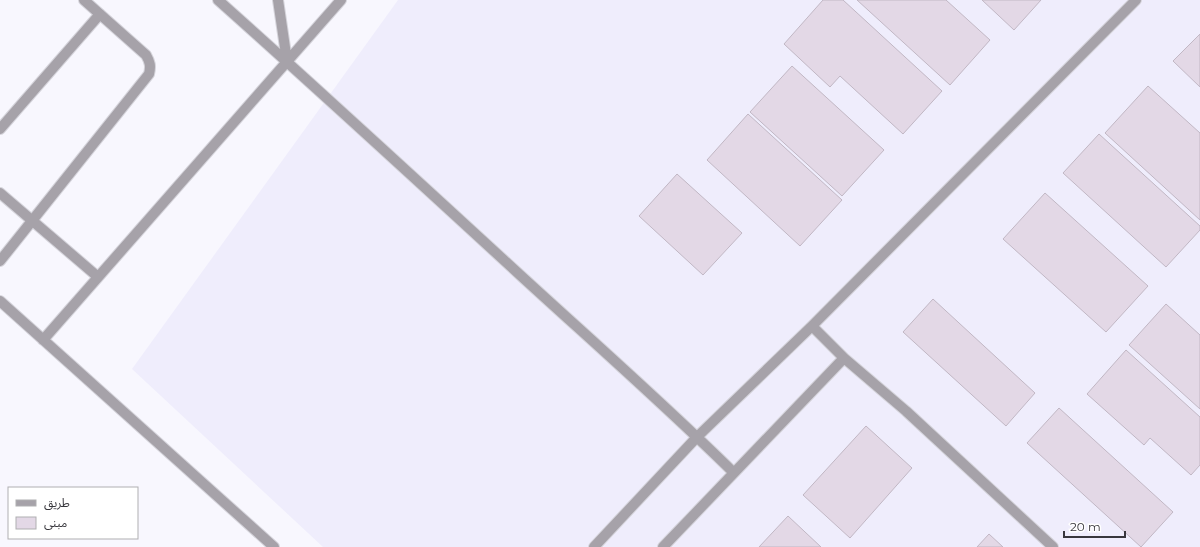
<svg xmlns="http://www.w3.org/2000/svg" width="1200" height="547" viewBox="0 0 1200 547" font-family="Montserrat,'Noto Sans Arabic',sans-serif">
<rect width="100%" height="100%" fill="#f8f7fe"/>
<!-- built -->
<path fill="#efedfc" d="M 398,0 L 1200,0 L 1200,547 L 323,547 L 132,369 Z"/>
<!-- building -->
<path fill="#e3d8e6" stroke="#c1b7c4" d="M 823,0 L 843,0 L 942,91 L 903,134 L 840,76 L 830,87 L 784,44 Z
M 857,0 L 946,0 L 990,40 L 950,85 Z
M 982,0 L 1041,0 L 1014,30 Z
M 1200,34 L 1200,87 L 1173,61 Z
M 792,66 L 884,150 L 842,196 L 750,112 Z
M 1148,86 L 1200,133 L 1200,220 L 1105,133 Z
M 748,114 L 842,200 L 800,246 L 707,160 Z
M 1099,134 L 1200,226 L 1200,230 L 1166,267 L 1063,173 Z
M 677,174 L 742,233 L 703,275 L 639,216 Z
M 1045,193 L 1148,286 L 1106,332 L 1003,239 Z
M 933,299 L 1035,393 L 1006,426 L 903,332 Z
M 1166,304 L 1200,335 L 1200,409 L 1129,345 Z
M 1126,350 L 1200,417 L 1200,465 L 1191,475 L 1150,438 L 1144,445 L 1087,394 Z
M 1059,408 L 1173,512 L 1141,547 L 1027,443 Z
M 866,426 L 912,468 L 850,538 L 803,495 Z
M 788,516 L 821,547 L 759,547 Z
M 989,534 L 1003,547 L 977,547 Z"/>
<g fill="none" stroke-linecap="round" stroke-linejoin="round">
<!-- street casing -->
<g stroke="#d5d4db" stroke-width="12">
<path id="street" d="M 218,0 C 319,90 419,182 519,274 C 591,340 664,404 733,472
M 278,0 L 287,61
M 0,129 L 100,14
M 0,193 L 98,277
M 0,261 L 149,74 C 151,66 150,62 146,55 L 84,0
M 0,301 L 274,547
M 812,326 L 844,358 L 906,411 L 1053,547
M 43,340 L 341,0
M 594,547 L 697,437 L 812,326 L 1136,0
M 663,547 L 844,358"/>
</g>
<!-- street -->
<use href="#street" stroke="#a6a2a9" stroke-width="10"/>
</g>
<!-- legend -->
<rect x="8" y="487" width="130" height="52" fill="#ffffff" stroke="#afafb1"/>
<rect x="16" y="500" width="20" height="6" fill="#a6a2a9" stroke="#afafb1"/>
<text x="44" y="507" font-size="12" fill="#38373d">طريق</text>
<rect x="16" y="517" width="20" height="12" fill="#e3d8e6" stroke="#afafb1"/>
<text x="44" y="527" font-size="12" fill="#38373d">مبنى</text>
<!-- scale -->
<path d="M1064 531v6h61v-6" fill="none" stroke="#38373d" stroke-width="2"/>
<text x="1070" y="531" font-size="12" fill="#38373d" stroke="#ffffff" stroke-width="3" paint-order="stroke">20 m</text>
</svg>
